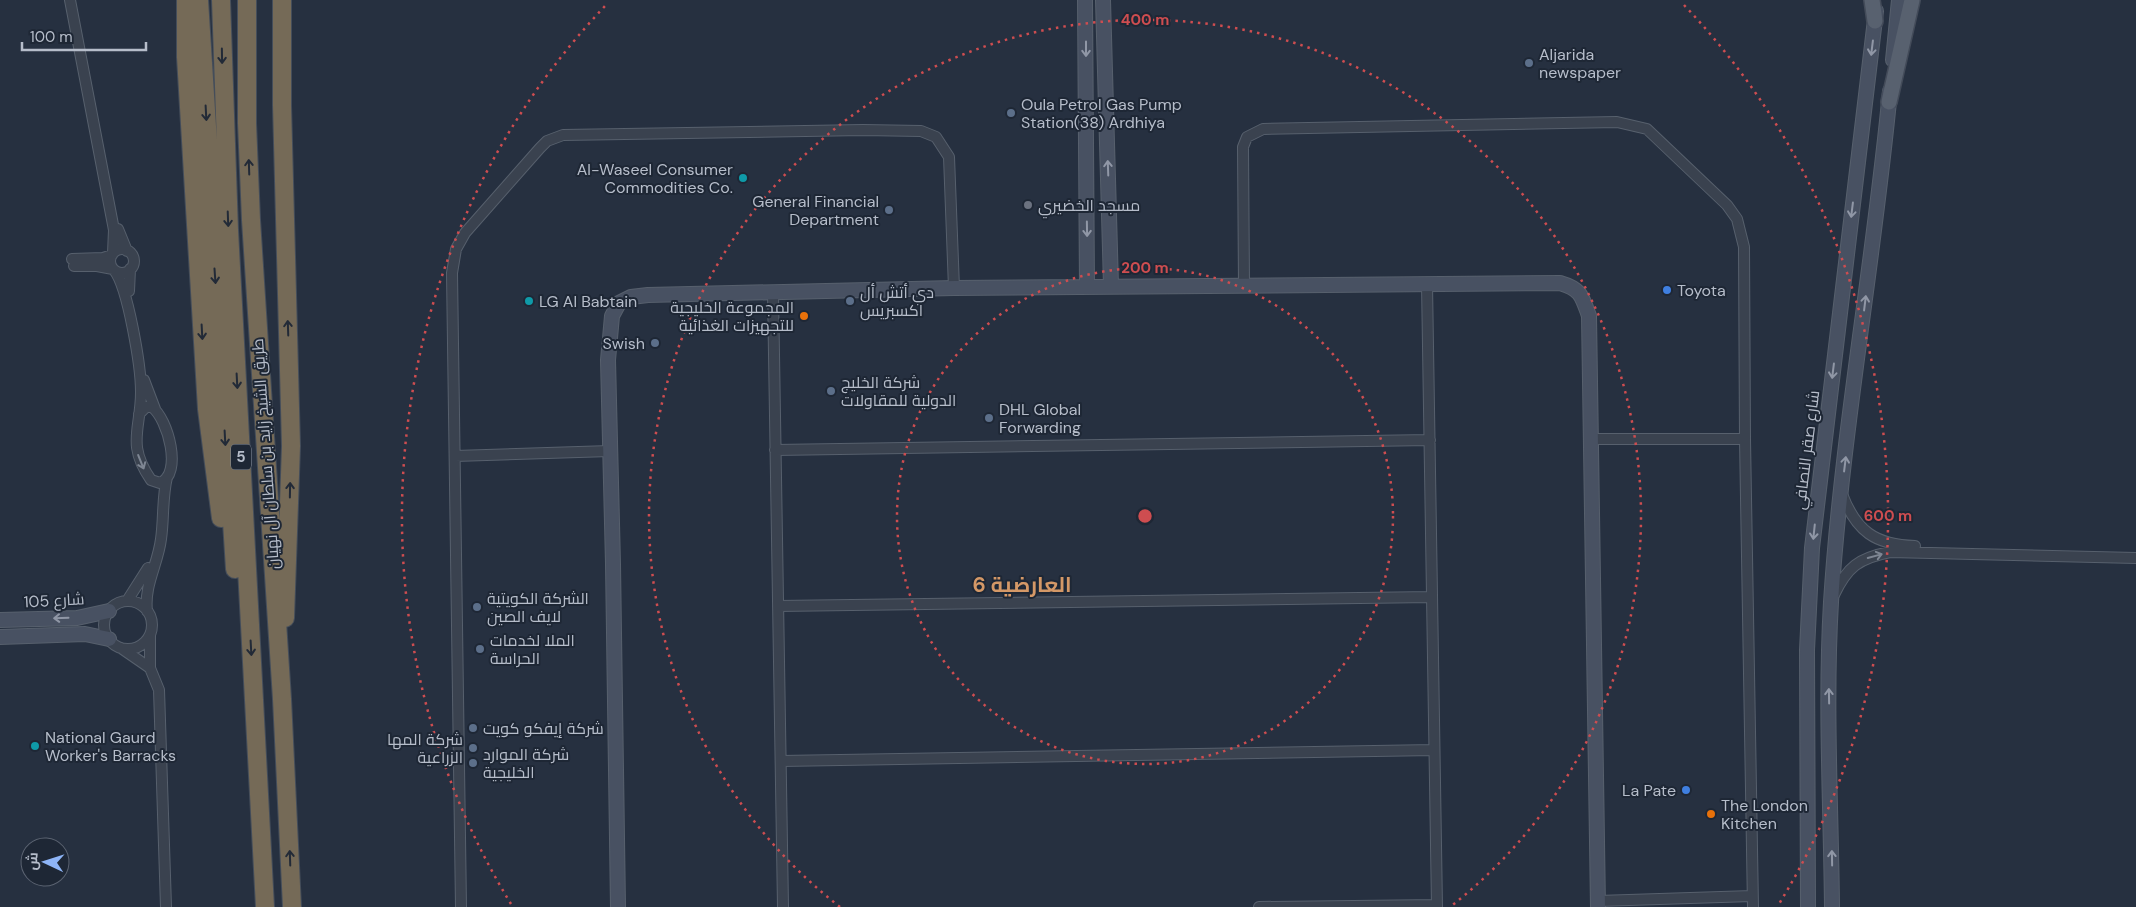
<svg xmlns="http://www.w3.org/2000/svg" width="2136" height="907" viewBox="0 0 2136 907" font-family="'DM Sans',Cairo,sans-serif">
<rect width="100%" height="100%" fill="#263040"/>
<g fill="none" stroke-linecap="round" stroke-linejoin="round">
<!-- street casing -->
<g stroke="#57606d" stroke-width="12">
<path id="street" d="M 70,0 L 114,230 L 113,253
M 118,229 L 127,251
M110 261a12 12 0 1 1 24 0a12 12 0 1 1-24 0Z
M 72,259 L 103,258 L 112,255
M 74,266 L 97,266 L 113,269
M 114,270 C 128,287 141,367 141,392 C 141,429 126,444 151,480 L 160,483 C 183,474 168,419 152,407 L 146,407 L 139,414
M 1427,284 L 1437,907
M 1244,286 L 1243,147 L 1247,137 L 1263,129 L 1617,122 L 1647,129 L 1727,205 L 1737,219 L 1744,247 L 1745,439 L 1753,907
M 129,291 L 130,269
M 773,293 L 783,907
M 144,380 L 155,409
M 1591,439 L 1745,439
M 775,450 L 1430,440
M 455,456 L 610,451
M 1842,494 C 1856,531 1875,545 1915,546
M 1834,595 C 1847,567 1859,558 1890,552 L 2136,558
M 127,601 L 148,568
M104 625a24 24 0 1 1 48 0a24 24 0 1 1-48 0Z
M 778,606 L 1431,597
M 147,611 C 144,585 158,564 161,539 C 164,518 162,498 167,477
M 121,648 L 150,668 L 159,690 L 166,907
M 150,668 L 150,636
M 781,761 L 1434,750
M 1598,901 L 1752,896
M 461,907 L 452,273 L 456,249 L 465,233 L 540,148 L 547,141 L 563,135 L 863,130 L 921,131 L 936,137 L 949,157 L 954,288
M 1259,907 L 1437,905"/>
</g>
<!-- secondary casing -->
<g stroke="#57606d" stroke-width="16">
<path id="secondary" d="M 1085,0 L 1087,287
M 1103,0 L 1111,286
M 1893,60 L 1899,0
M 0,620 L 77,618 L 109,611
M 0,637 L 85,634 L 109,639
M 618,907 L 613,564 L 608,360 L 612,316 L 619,303 L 631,297 L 648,295 L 954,288 L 1560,283 C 1581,289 1582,296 1589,316 L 1598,907
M 1808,907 L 1807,650 L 1812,548 L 1876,11
M 1832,907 C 1831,806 1825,704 1831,602 C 1842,431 1874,262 1890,91"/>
</g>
<!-- primary casing -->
<g stroke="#434b59" stroke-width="18">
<path id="primary" d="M 1872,0 L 1875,21
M 1889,102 L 1912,0"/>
</g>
<!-- highway casing -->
<g stroke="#444d5a" stroke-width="20">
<path id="highway" d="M 186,0 L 186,57 L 207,409 L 221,518
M 199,0 L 235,569
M 221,0 L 229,230 L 265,907
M 247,0 L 247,123 L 251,220 L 282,699 L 292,907
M 282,0 L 282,105 L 291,446 L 285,618"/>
</g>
<!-- street -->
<use href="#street" stroke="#3a424f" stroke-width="10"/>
<!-- secondary -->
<use href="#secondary" stroke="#485162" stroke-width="14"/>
<!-- primary -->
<use href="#primary" stroke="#58616f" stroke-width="15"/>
<!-- highway -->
<use href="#highway" stroke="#756a57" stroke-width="18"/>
</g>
<!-- one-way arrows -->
<defs><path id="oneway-shaft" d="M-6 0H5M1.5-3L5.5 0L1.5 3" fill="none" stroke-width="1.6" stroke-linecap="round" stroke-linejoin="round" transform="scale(1.25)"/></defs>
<g stroke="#9097a6">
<use href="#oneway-shaft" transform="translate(1872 48) rotate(97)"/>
<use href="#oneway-shaft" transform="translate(1086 49) rotate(90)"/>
<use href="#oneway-shaft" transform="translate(1108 168) rotate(-92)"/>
<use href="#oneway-shaft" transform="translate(1852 210) rotate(97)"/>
<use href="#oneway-shaft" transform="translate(1087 229) rotate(89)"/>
<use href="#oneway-shaft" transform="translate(1865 303) rotate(-83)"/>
<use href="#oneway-shaft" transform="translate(1833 371) rotate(97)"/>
<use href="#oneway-shaft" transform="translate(1845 464) rotate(-83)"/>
<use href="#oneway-shaft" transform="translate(1814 532) rotate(96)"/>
<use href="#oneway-shaft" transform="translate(61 618) rotate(178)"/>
<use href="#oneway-shaft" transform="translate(1829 696) rotate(-91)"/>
<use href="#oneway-shaft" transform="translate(1832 858) rotate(-91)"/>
</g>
<g stroke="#222a37">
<use href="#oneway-shaft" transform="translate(222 56) rotate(89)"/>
<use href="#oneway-shaft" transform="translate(206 113) rotate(87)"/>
<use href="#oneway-shaft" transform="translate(249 167) rotate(-92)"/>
<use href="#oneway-shaft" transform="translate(228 219) rotate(88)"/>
<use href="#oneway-shaft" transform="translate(215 276) rotate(86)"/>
<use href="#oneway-shaft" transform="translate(288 328) rotate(-92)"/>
<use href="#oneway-shaft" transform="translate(202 332) rotate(87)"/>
<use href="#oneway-shaft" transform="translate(237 381) rotate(87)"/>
<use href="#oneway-shaft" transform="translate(225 438) rotate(87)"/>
<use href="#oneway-shaft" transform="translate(290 490) rotate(-89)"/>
<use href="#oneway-shaft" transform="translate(251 648) rotate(87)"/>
<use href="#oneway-shaft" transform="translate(290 858) rotate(-92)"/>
</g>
<g stroke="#7e8693">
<use href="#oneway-shaft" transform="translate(141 462) rotate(68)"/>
<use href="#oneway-shaft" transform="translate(1875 556) rotate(-15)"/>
</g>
<!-- distance rings -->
<g fill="none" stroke="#ce4d50" stroke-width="2.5" stroke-dasharray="2.5 5">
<circle cx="1145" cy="516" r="248"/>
<path d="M840 907A496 496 0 1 1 1450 907"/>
<path d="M511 904A743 743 0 0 1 606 5M1684 5A743 743 0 0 1 1779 904"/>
</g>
<!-- markers -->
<g fill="#5c6f8a" stroke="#1e2735" stroke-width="2">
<circle cx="1529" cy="63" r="5"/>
<circle cx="1011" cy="113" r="5"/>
<circle cx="889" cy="210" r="5"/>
<circle cx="850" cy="301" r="5"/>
<circle cx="655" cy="343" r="5"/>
<circle cx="831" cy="391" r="5"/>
<circle cx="989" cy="418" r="5"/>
<circle cx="477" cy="607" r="5"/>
<circle cx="480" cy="649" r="5"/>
<circle cx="473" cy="728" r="5"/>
<circle cx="473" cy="748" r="5"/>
<circle cx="473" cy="763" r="5"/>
</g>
<g fill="#0f9aa8" stroke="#1e2735" stroke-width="2">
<circle cx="743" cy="178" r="5"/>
<circle cx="529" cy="301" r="5"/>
<circle cx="35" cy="746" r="5"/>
</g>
<circle fill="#6b7280" stroke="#1e2735" stroke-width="2" cx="1028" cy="205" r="5"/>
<g fill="#3f7fe0" stroke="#1e2735" stroke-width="2">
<circle cx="1667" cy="290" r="5"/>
<circle cx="1686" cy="790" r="5"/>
</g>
<g fill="#e8710a" stroke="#1e2735" stroke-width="2">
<circle cx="804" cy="316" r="5"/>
<circle cx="1711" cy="814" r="5"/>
</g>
<g text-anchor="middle" stroke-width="4" stroke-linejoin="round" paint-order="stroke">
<!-- shield labels -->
<rect fill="#1e2735" stroke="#88909d" stroke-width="1" x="231" y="444.5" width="20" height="25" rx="4"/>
<g font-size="15" font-weight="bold" fill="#b6bdca">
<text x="241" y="462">5</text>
</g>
<!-- poi labels -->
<g font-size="16" fill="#b6bdca" stroke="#1e2735" text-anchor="start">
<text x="1539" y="60">Aljarida<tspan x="1539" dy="18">newspaper</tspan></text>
<text x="1021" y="110">Oula Petrol Gas Pump<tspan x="1021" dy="18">Station(38) Ardhiya</tspan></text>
<text x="733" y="175" text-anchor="end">Al-Waseel Consumer<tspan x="733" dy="18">Commodities Co.</tspan></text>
<text x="879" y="207" text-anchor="end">General Financial<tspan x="879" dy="18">Department</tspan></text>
<text x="1038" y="211">مسجد الخضيري</text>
<text x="1677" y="296">Toyota</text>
<text x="860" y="298">دي أتش أل<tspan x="860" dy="18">اكسبريس</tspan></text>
<text x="539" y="307">LG Al Babtain</text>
<text x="794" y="313" text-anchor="end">المجموعة الخليجية<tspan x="794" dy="18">للتجهيزات الغذائية</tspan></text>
<text x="645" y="349" text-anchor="end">Swish</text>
<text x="841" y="388">شركة الخليج<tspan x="841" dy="18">الدولية للمقاولات</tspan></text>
<text x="999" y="415">DHL Global<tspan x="999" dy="18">Forwarding</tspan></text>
<text x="487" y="604">الشركة الكويتية<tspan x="487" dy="18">لايف الصين</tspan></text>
<text x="490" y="646">الملا لخدمات<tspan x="490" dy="18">الحراسة</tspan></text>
<text x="483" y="734">شركة إيفكو كويت</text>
<text x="45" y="743">National Gaurd<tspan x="45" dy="18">Worker's Barracks</tspan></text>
<text x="463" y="745" text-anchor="end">شركة المها<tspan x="463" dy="18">الزراعية</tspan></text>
<text x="483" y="760">شركة الموارد<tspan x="483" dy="18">الخليجية</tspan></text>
<text x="1676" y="796" text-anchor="end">La Pate</text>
<text x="1721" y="811">The London<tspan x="1721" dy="18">Kitchen</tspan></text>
</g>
<!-- street labels -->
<g font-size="16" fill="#b6bdca" stroke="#1e2735">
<text transform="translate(1806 450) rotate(-83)" y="6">شارع صقر النصافي</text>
<text transform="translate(265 454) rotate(-94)" y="6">طريق الشيخ زايد بن سلطان آل نهيان</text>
<text transform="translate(54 600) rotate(-3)" y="6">شارع 105</text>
</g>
<!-- district labels -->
<g font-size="21" font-weight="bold" fill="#d49867" stroke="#1e2735">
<text x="1022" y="592">العارضية 6</text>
</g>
</g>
<circle cx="1145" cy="516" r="8" fill="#ce4d50" stroke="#1e2735" stroke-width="2.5"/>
<g font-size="15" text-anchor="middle" font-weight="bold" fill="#ce4d50" stroke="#1e2735" stroke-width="4" stroke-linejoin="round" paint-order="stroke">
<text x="1145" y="25">400 m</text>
<text x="1145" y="273">200 m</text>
<text x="1888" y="521">600 m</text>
</g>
<!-- north arrow -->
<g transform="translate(45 862) rotate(274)"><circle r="24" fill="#1e2735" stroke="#5b6371"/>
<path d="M0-4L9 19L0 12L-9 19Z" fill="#8eb5f7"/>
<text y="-8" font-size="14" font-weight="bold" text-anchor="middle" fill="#b6bdca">ش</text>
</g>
<!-- scale -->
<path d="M22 42v8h124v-8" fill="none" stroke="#b6bdca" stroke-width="2.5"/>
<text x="30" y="42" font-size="15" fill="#b6bdca" stroke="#1e2735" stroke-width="4" paint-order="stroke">100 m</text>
</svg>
